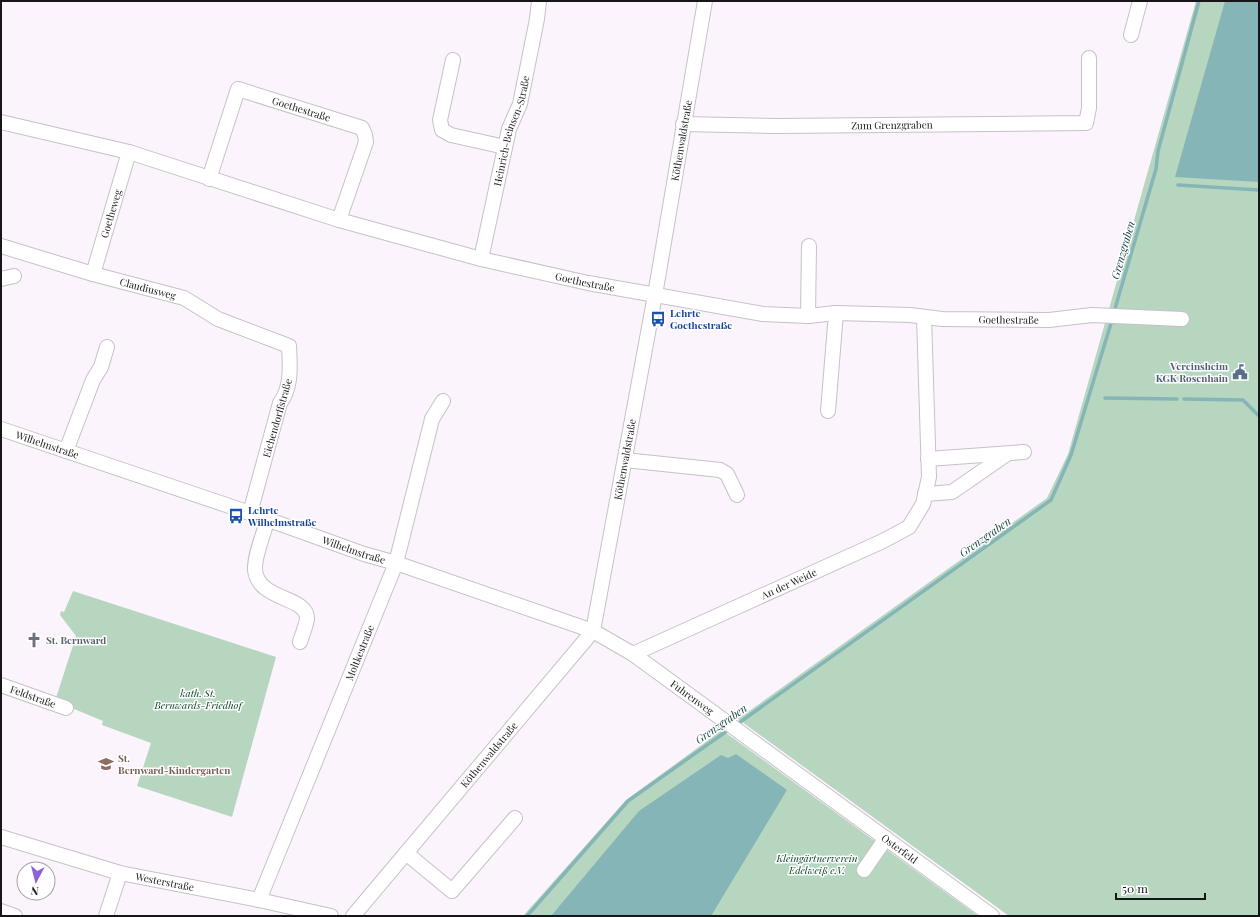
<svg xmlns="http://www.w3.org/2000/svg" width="1260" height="917" viewBox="0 0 1260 917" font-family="'Playfair Display',serif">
<rect width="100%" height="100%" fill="#fcf4fd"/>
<!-- green -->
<path fill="#b6d6bf" d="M 1196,1 L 1259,1 L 1259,916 L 1009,916 L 738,719 L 1047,498 L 1068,454 Z
M 73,591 L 276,657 L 232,817 L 137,786 L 151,743 L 102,725 L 103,721 L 55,701 L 76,636 L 60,615 L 61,611 L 64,612 Z
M 722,730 L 978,916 L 523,916 L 626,800 Z"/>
<!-- water -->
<path fill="#86b5b7" d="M 1225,1 L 1259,1 L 1259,182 L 1175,177 Z
M 736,754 L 787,790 L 711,916 L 551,916 L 639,811 L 721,755 L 728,758 Z"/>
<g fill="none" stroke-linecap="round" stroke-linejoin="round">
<!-- stream -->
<path stroke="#86b5b7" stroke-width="3.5" d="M 1178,185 L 1259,190
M 1114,312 L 1156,169 L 1158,151 L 1199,1
M 1105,398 L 1177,399
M 1184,399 L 1243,400 L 1259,416
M 736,725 L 1051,500 L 1071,455 L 1112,320
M 527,916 L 628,801 L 731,728"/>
<!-- minor casing -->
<g stroke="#c8c0c9" stroke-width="16">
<g id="minor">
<path d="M 1131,35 L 1140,1"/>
<path d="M 453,60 L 440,120 L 442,130 L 451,135 L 505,147"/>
<path id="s1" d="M 1,122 L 129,152 L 339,220 L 481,259 L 588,283 L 763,314 L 808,316 L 836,313 L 910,315 L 942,319 L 1049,320 L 1092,315 L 1182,319"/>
<path id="s2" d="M 683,124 L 777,126 L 1086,123 L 1089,108 L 1089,58"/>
<path id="s3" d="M 209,179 L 238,89 L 362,128 L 365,135 L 366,142 L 339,220"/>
<path id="s4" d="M 1,246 L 93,274 L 184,298 L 218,319 L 289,346 C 290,366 292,387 280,403 L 250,513"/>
<path id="s5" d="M 481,259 L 509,129 L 520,104 L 537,19 L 539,1"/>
<path id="s6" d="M 93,274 L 129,152"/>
<path d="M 1,279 L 14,276"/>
<path d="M 808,316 L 809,246"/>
<path d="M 828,411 L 836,313"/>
<path id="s7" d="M 1,429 L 250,513 L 364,554 L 396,563 L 593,631 L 633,654 L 992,916"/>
<path d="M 66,451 L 93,380 L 101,367 L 107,347"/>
<path d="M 928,459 L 1024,452"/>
<path d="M 625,460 L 720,470 L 727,474 L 737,495"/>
<path d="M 925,494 L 952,492 L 1007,454"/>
<path d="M 268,519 C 264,532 254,557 255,570 C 258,601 308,596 307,619 C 306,626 302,635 300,642"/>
<path id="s8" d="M 633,654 L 883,541 L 909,527 L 923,504 L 929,477 L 924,317"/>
<path id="s9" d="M 1,685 L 66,708"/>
<path id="s10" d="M 1,837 L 120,873 L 259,900 L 331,916"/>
<path d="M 406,853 L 452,891 L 515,818"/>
<path d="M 864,870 L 886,838"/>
<path id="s11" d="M 259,900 L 396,563 L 432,419 L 443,401"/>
<path d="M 1,911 L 15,916"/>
<path d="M 106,916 L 120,873"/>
<path id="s12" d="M 353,916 L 593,631 L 655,295 L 705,1"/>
</g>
</g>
<!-- minor -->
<use href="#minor" stroke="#fff" stroke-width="14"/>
</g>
<!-- icons -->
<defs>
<g id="bus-bare" transform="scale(1.2)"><path d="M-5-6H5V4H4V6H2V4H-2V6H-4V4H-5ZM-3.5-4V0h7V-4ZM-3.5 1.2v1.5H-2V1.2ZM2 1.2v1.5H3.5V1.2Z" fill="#1a4fb4" stroke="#fff" stroke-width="2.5" paint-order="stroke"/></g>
<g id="civic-bare" transform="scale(1.2)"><path d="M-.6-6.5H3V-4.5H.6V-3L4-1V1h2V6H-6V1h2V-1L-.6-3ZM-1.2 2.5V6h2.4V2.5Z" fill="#5c6f8a" stroke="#fff" stroke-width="2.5" paint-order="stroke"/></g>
<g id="church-bare" transform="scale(1.2)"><path d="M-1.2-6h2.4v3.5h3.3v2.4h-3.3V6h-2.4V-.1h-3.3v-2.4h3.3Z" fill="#6b7280" stroke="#fff" stroke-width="2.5" paint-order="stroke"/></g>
<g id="school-bare" transform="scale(1.2)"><path d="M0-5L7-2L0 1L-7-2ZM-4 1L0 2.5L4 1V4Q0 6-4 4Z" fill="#8d6e63" stroke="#fff" stroke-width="2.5" paint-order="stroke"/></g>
</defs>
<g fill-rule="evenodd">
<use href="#bus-bare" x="658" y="319"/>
<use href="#civic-bare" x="1240" y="372"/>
<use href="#bus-bare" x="236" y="516"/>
<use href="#church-bare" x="34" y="640"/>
<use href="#school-bare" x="106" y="764"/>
</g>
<g text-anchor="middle" stroke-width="3" stroke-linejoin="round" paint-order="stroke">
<!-- street labels -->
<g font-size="10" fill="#181518" stroke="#fff">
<text dy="4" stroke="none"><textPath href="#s3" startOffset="161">Goethestraße</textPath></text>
<text dy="4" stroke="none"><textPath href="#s2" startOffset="209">Zum Grenzgraben</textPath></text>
<text dy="4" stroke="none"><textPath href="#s5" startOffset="132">Heinrich-Beinsen-Straße</textPath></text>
<text dy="4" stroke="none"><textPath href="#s12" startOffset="871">Köthenwaldstraße</textPath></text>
<text dy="4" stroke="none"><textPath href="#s6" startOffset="63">Goetheweg</textPath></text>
<text dy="4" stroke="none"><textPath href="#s1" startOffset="606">Goethestraße</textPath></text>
<text dy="4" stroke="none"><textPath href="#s4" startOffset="153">Claudiusweg</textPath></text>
<text dy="4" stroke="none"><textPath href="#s1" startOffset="1033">Goethestraße</textPath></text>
<text transform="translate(277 418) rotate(-74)" y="4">Eichendorffstraße</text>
<text dy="4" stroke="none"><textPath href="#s7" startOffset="49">Wilhelmstraße</textPath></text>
<text dy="4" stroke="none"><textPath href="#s12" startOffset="547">Köthenwaldstraße</textPath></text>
<text dy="4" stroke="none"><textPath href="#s7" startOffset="373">Wilhelmstraße</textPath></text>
<text dy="4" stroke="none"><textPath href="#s8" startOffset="171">An der Weide</textPath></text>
<text dy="4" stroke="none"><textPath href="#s11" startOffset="267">Moltkestraße</textPath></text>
<text dy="4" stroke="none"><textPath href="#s9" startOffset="34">Feldstraße</textPath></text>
<text dy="4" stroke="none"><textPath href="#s7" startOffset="745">Fuhrenweg</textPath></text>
<text dy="4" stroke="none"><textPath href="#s12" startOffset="211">Köthenwaldstraße</textPath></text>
<text dy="4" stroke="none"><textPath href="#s7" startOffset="1002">Osterfeld</textPath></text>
<text dy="4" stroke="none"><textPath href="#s10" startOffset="170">Westerstraße</textPath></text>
</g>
<!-- transit labels -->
<g font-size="10" font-weight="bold" fill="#164399" stroke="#fff" text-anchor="start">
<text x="670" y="317">Lehrte<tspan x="670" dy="12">Goethestraße</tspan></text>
<text x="248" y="514">Lehrte<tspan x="248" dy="12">Wilhelmstraße</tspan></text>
</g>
<!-- service labels -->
<g font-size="10" font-weight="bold" fill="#4e5e75" stroke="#fff" text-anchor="end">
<text x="1228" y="370">Vereinsheim<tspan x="1228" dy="12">KGK Rosenhain</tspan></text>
</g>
<!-- worship labels -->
<g font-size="10" font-weight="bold" fill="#5b616d" stroke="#fff" text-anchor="start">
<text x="46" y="644">St. Bernward</text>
</g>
<!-- park labels -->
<g font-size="10" font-style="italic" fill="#003e1f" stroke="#fff">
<text x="198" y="697">kath. St.<tspan x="198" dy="12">Bernwards-Friedhof</tspan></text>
<text x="817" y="862">Kleingärtnerverein<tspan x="817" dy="12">Edelweiß e.V.</tspan></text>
</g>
<!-- education labels -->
<g font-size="10" font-weight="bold" fill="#785e54" stroke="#fff" text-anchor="start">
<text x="118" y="762">St.<tspan x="118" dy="12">Bernward-Kindergarten</tspan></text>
</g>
<!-- water labels -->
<g font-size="11" font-style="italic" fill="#184546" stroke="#fff">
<text transform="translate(1123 250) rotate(-74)" y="4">Grenzgraben</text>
<text transform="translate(985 537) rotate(-35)" y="4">Grenzgraben</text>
<text transform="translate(721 724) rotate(-35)" y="4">Grenzgraben</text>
</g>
</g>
<!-- border -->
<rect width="1260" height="917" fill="none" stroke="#181518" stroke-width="4"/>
<!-- north arrow -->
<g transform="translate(36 881) rotate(187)"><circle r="19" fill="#ffffff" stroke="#a3a1a3"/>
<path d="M0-3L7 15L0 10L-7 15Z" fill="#8c61dc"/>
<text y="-6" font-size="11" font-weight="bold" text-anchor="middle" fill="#181518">N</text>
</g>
<!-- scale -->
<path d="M1116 893v6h89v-6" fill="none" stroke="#181518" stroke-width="2"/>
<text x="1122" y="893" font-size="12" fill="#181518" stroke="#ffffff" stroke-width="3" paint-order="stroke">50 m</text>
</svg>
